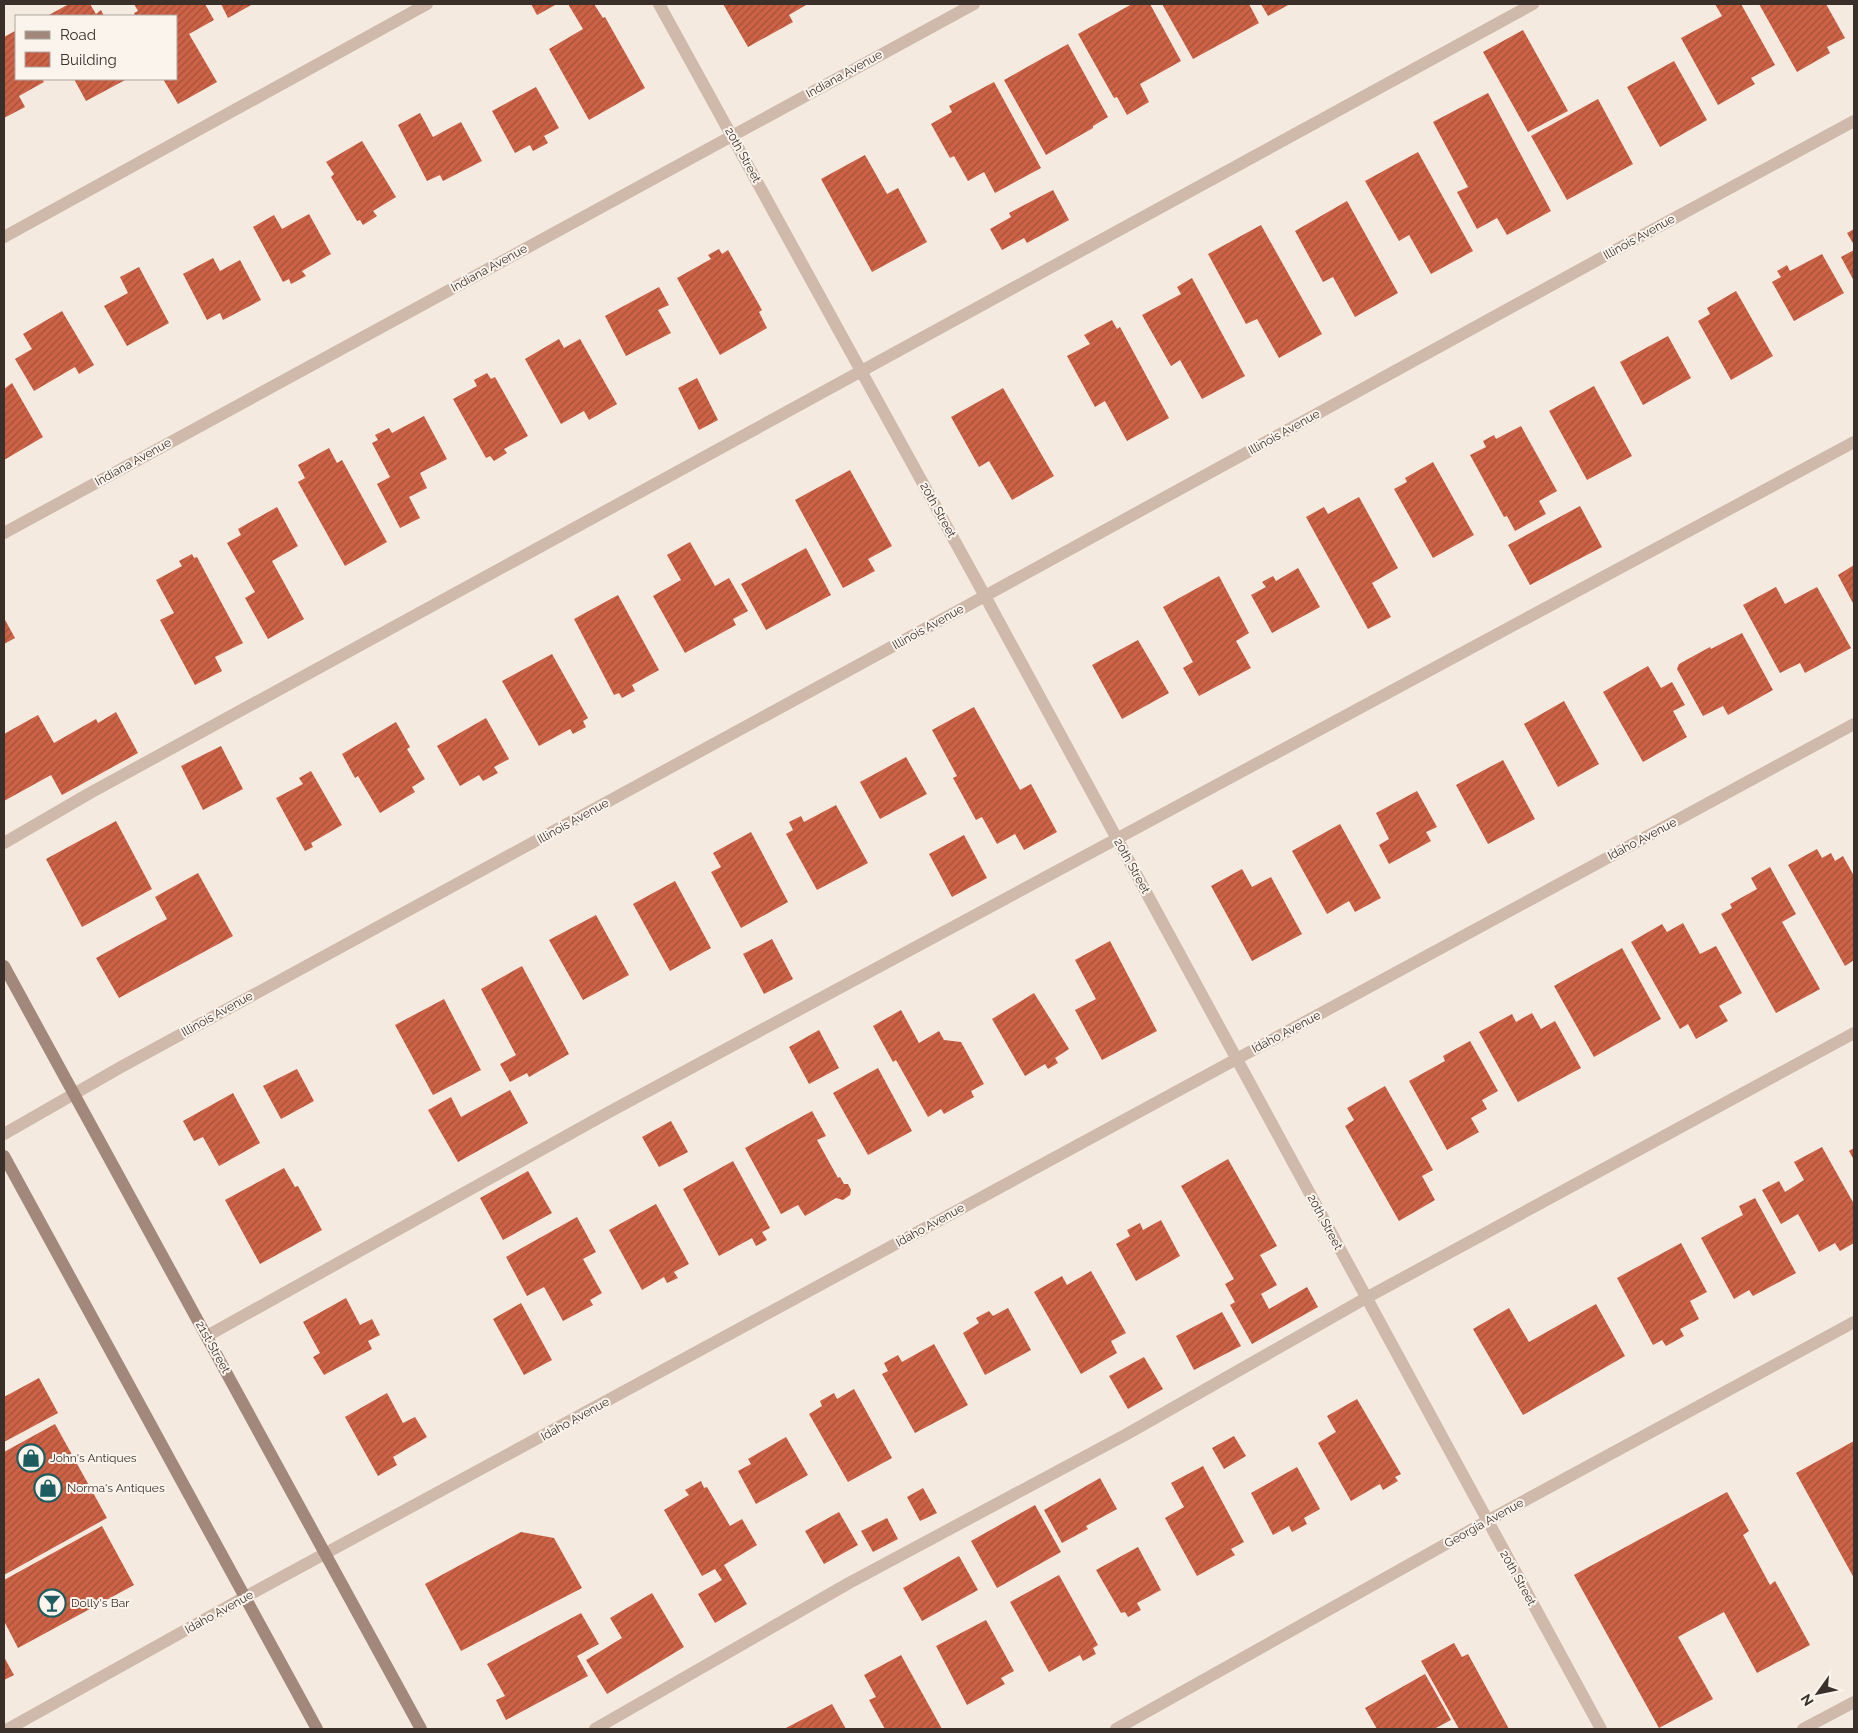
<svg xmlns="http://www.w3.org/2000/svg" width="1858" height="1733" viewBox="0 0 1858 1733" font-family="Raleway,sans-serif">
<defs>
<pattern id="building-hatch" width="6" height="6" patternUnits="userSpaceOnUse" patternTransform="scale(1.25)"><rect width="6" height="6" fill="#cc6246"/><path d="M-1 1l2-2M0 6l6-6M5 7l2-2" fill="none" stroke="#a7513b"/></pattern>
</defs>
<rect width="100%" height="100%" fill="#f4eae0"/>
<!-- building -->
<path fill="url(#building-hatch)" d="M 69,4 L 90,4 L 96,14 L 101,10 L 104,16 L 47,16 Z
M 134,4 L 205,4 L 214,20 L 189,34 L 217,82 L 178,104 L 163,79 L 176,79 L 176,16 L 135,16 L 134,13 L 138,11 Z
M 221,4 L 253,4 L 228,18 Z
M 531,4 L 557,4 L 537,15 Z
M 568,4 L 594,4 L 603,18 L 605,17 L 645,88 L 589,120 L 549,49 L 583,29 Z
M 723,4 L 806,4 L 806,5 L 789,15 L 793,22 L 748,47 Z
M 1132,4 L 1150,4 L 1181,61 L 1140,84 L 1149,102 L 1127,115 L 1117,97 L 1114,98 L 1078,34 Z
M 1162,4 L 1249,4 L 1259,23 L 1193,59 Z
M 1261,4 L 1290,4 L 1268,16 Z
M 1715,4 L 1741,4 L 1775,65 L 1751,78 L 1755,84 L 1718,105 L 1681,38 L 1722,16 Z
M 1759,4 L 1826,4 L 1845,38 L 1827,47 L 1830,53 L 1797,72 Z
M 1523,30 L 1568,111 L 1528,132 L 1483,52 Z
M 15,31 L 16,79 L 42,79 L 44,82 L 19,96 L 25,107 L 4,118 L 4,37 Z
M 1068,44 L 1108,117 L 1093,126 L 1093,128 L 1046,155 L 1004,80 Z
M 1674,61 L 1707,120 L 1660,147 L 1627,87 Z
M 74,79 L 127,79 L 86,101 Z
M 994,82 L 1041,168 L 995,193 L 984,172 L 968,181 L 954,156 L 950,158 L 931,124 L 952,112 L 949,106 Z
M 536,87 L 559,128 L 544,136 L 548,143 L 533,151 L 530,145 L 515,153 L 492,111 Z
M 1488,93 L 1551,211 L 1507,235 L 1497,218 L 1477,229 L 1457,192 L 1468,187 L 1433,122 Z
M 1598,99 L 1633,164 L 1567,200 L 1531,136 Z
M 420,113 L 433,137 L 461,122 L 482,161 L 443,181 L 440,175 L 427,181 L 398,125 Z
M 362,141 L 396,197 L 373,211 L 377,216 L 363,225 L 360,220 L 357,221 L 331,177 L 334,174 L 326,162 Z
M 1418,152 L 1473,251 L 1431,274 L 1409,235 L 1399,241 L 1365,181 Z
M 865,155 L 887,194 L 898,188 L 927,242 L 872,272 L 821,179 Z
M 1053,190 L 1069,220 L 1027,243 L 1024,238 L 1002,250 L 990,229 L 1011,217 L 1009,213 Z
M 1347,201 L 1398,293 L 1355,317 L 1333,277 L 1323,282 L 1295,231 Z
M 309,214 L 331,254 L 302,271 L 306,276 L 291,284 L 289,279 L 283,282 L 253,227 L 274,215 L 282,229 Z
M 1261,225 L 1322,334 L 1279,358 L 1257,319 L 1246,324 L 1208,254 Z
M 1854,229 L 1854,245 L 1847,233 Z
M 719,249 L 722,254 L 728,250 L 762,310 L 759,312 L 767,328 L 720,355 L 677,278 L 711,259 L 708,255 Z
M 1854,250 L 1854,281 L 1841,257 Z
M 1822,254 L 1844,293 L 1794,321 L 1772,282 L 1781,277 L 1777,271 L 1787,265 L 1790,271 Z
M 213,258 L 220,271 L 240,260 L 261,300 L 223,320 L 220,313 L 207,320 L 183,274 Z
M 139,267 L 169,323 L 127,346 L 104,306 L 128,293 L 120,277 Z
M 1192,278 L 1245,376 L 1202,399 L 1180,360 L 1171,366 L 1142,315 L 1181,294 L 1177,287 Z
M 659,287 L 669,305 L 658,310 L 671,333 L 626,356 L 605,316 Z
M 1736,291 L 1773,356 L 1731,380 L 1698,321 L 1710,314 L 1707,308 Z
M 62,311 L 94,365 L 79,374 L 75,367 L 34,391 L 15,359 L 32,349 L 23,334 Z
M 1112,320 L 1117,329 L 1120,327 L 1169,418 L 1127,441 L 1105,401 L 1095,407 L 1067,356 L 1090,344 L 1084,335 Z
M 1668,336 L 1691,378 L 1643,405 L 1620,362 Z
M 559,339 L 564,348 L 580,339 L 617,404 L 589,420 L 584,411 L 561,424 L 525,359 Z
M 487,373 L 491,379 L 495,377 L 528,436 L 504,449 L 507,453 L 494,461 L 490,456 L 486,458 L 453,399 L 477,386 L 474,380 Z
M 697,378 L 718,420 L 699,430 L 678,388 Z
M 12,383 L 43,437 L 4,460 L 4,389 Z
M 1594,386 L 1632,456 L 1587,480 L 1549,411 Z
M 1003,388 L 1054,476 L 1012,500 L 989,461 L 979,467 L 951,417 Z
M 424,416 L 447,459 L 420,473 L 427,488 L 409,497 L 420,518 L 400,528 L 377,484 L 390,477 L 372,443 L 378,440 L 375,435 L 389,428 L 392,433 Z
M 1521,426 L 1557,491 L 1539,501 L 1546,514 L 1515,531 L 1507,516 L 1504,517 L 1470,455 L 1486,447 L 1483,441 L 1494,435 L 1496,439 Z
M 329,448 L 337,463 L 342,460 L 387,542 L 345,566 L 298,482 L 305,478 L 298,465 Z
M 1433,462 L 1474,535 L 1433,558 L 1394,489 L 1407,482 L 1405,478 Z
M 850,470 L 892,546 L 868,559 L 875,571 L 843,588 L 795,500 Z
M 1359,497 L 1398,568 L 1372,583 L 1391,617 L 1368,629 L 1306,517 L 1324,507 L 1328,514 Z
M 1580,506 L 1602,547 L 1530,585 L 1508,545 Z
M 277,507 L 298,546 L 272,561 L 304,619 L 268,639 L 245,598 L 255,592 L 227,543 L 241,535 L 238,529 Z
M 690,542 L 715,586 L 729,578 L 748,611 L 733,619 L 736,625 L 685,653 L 653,596 L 681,580 L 667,555 Z
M 806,548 L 831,595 L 766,630 L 741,584 Z
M 192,554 L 194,558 L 197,557 L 243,643 L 215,657 L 222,671 L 195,685 L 160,620 L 174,613 L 156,580 L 182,566 L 179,561 Z
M 1854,565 L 1854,605 L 1838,575 Z
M 1298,568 L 1320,607 L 1272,633 L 1251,595 L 1266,587 L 1262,582 L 1273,576 L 1276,581 Z
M 1219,576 L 1249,633 L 1236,641 L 1251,668 L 1199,696 L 1183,668 L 1193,662 L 1163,607 Z
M 1776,587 L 1785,604 L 1817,587 L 1851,648 L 1805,673 L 1800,663 L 1780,673 L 1743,605 Z
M 618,595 L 659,670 L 632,685 L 635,691 L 622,698 L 619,693 L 614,695 L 574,619 Z
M 4,618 L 15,638 L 4,644 Z
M 1742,633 L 1773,690 L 1728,715 L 1723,706 L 1703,716 L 1677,669 L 1679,664 L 1710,647 L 1711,649 Z
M 1138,640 L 1169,693 L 1122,719 L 1092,665 Z
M 552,654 L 588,718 L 583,721 L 586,727 L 573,734 L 570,729 L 539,746 L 502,681 Z
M 1648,666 L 1661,688 L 1672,682 L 1685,705 L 1673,711 L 1687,737 L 1643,762 L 1603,692 Z
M 1564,701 L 1599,764 L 1558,787 L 1524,724 Z
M 974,707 L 1020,790 L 1031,784 L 1057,832 L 1024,850 L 1015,834 L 997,844 L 982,817 L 976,820 L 953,778 L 957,776 L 932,730 Z
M 116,712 L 138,753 L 62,795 L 51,775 L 4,801 L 4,734 L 38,715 L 54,743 L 96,719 L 98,723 Z
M 486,718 L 509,759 L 494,767 L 498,773 L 483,781 L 479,775 L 460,786 L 437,746 Z
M 396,722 L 410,747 L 407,749 L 425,779 L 412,787 L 415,792 L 380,813 L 358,776 L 355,778 L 342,754 Z
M 221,746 L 243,789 L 203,810 L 181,766 Z
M 906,757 L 927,794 L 880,819 L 860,782 Z
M 1503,760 L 1535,819 L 1488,844 L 1456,785 Z
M 311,771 L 342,825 L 311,843 L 313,847 L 305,851 L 276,798 L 303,784 L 299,778 Z
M 1417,791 L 1437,827 L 1426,832 L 1431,841 L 1389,864 L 1379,845 L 1389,839 L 1376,813 Z
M 836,805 L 868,863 L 817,890 L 786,834 L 793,830 L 789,822 L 801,816 L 804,822 Z
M 116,821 L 152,889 L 82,927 L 46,859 Z
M 1340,824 L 1381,898 L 1355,912 L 1349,901 L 1327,914 L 1292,851 Z
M 751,832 L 788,902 L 741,928 L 711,872 L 721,867 L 713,853 Z
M 964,835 L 987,878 L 952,897 L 929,854 Z
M 1817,849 L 1822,858 L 1831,853 L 1835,861 L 1843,856 L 1854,876 L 1854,960 L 1845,966 L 1788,865 Z
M 1770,867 L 1796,914 L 1782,922 L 1820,989 L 1776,1013 L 1721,914 L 1732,908 L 1730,904 L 1757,889 L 1751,878 Z
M 1242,869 L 1252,887 L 1271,877 L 1302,934 L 1252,961 L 1211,886 Z
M 198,873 L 233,936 L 119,998 L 96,958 L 167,919 L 155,897 Z
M 675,881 L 711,948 L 670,971 L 633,904 Z
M 596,915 L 629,975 L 583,1000 L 549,940 Z
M 1683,923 L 1700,954 L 1716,946 L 1742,993 L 1719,1006 L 1728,1021 L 1696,1039 L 1688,1024 L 1680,1029 L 1631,942 L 1662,924 L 1667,932 Z
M 772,939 L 793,979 L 764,994 L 743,954 Z
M 1110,941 L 1157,1031 L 1102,1060 L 1075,1010 L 1096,999 L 1075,960 Z
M 1622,948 L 1661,1019 L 1594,1057 L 1554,986 Z
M 522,966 L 569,1054 L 529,1077 L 527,1073 L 510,1082 L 500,1064 L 516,1055 L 481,989 Z
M 1034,993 L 1069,1049 L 1055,1058 L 1058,1063 L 1048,1069 L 1045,1064 L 1025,1076 L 992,1019 Z
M 444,999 L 481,1070 L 433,1095 L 395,1025 Z
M 901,1010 L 919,1043 L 939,1031 L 944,1040 L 961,1042 L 984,1084 L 971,1091 L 974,1097 L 944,1114 L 941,1109 L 928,1117 L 896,1060 L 893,1062 L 873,1026 Z
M 1532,1013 L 1541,1029 L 1555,1021 L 1581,1068 L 1518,1102 L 1479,1032 L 1512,1014 L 1516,1022 Z
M 819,1030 L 839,1068 L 809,1084 L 789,1047 Z
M 1470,1041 L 1498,1091 L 1482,1100 L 1487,1109 L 1471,1118 L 1479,1132 L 1447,1150 L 1409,1081 L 1445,1061 L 1443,1056 Z
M 878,1068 L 912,1131 L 868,1155 L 833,1093 Z
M 297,1069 L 314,1101 L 281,1119 L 263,1086 Z
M 1385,1086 L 1433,1170 L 1422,1176 L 1435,1200 L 1399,1221 L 1345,1126 L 1354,1120 L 1347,1108 Z
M 510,1090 L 528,1123 L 458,1162 L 428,1110 L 451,1097 L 461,1117 Z
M 233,1093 L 260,1143 L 219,1166 L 203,1137 L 194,1141 L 183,1121 Z
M 812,1111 L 826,1136 L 817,1140 L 838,1178 L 840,1177 L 844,1184 L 848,1184 L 851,1190 L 850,1195 L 843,1200 L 836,1198 L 805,1216 L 798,1205 L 781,1214 L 745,1148 Z
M 671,1121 L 688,1152 L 659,1167 L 642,1137 Z
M 1822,1147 L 1854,1204 L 1854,1243 L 1840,1251 L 1835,1243 L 1819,1252 L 1798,1214 L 1781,1224 L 1762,1190 L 1779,1181 L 1785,1192 L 1804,1180 L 1794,1162 Z
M 1854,1148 L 1854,1160 L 1849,1151 Z
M 1228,1159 L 1277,1246 L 1260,1255 L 1277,1285 L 1261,1294 L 1269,1309 L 1307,1287 L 1318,1307 L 1252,1344 L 1230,1305 L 1235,1302 L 1225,1284 L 1234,1279 L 1181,1186 Z
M 733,1161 L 770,1228 L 762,1232 L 767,1240 L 756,1246 L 752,1238 L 719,1256 L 683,1189 Z
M 284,1168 L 295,1187 L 298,1186 L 322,1230 L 260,1264 L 225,1200 Z
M 528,1171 L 552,1213 L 503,1240 L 480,1198 Z
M 1755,1198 L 1796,1273 L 1753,1296 L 1749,1290 L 1734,1299 L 1701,1238 L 1743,1215 L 1739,1206 Z
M 656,1204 L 689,1264 L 674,1272 L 678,1278 L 667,1283 L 664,1277 L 642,1290 L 609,1230 Z
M 577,1217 L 596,1252 L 583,1259 L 602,1293 L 590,1300 L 593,1305 L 563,1321 L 544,1287 L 527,1296 L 506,1257 Z
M 1161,1220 L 1180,1256 L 1136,1281 L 1116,1244 L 1130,1236 L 1127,1230 L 1140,1223 L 1143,1230 Z
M 1681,1243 L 1707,1292 L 1690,1301 L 1699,1319 L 1680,1329 L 1684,1336 L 1666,1346 L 1662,1340 L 1653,1345 L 1617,1278 Z
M 1091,1271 L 1126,1333 L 1111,1341 L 1117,1353 L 1081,1374 L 1034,1292 L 1062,1276 L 1067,1285 Z
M 346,1298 L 360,1325 L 372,1319 L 380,1335 L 368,1341 L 372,1349 L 324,1375 L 313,1357 L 320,1353 L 303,1322 Z
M 521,1303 L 552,1360 L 524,1375 L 493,1319 Z
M 1596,1304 L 1625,1356 L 1523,1415 L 1473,1329 L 1509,1308 L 1529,1342 Z
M 1008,1308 L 1031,1350 L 985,1375 L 963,1333 L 979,1323 L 976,1318 L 989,1311 L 993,1316 Z
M 1222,1312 L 1241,1346 L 1194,1370 L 1176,1336 Z
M 934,1344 L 968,1405 L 915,1433 L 882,1374 L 888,1371 L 884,1363 L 898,1355 L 902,1362 Z
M 1144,1357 L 1163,1389 L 1128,1409 L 1109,1376 Z
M 39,1378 L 58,1413 L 4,1442 L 4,1397 Z
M 854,1389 L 892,1458 L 848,1482 L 809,1414 L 822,1406 L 820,1401 L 834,1393 L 837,1399 Z
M 387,1393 L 403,1423 L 415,1417 L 427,1437 L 393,1457 L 397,1465 L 378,1476 L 345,1417 Z
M 1357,1399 L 1401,1474 L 1395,1477 L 1398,1481 L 1383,1490 L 1380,1484 L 1351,1501 L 1318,1443 L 1336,1432 L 1327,1416 Z
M 55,1424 L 107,1518 L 4,1575 L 4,1452 Z
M 1234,1436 L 1246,1456 L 1224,1469 L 1212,1448 Z
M 786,1437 L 808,1475 L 756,1504 L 738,1471 L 751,1464 L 748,1459 Z
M 1854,1441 L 1854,1578 L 1796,1473 Z
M 1203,1466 L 1244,1542 L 1231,1549 L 1235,1555 L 1197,1576 L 1165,1518 L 1184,1507 L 1171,1483 Z
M 1297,1467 L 1320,1509 L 1304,1518 L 1307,1524 L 1292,1532 L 1289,1526 L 1273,1535 L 1251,1493 Z
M 1100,1478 L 1117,1509 L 1086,1526 L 1088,1529 L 1062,1543 L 1044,1510 Z
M 701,1481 L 704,1488 L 707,1487 L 730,1526 L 742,1519 L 757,1545 L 724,1565 L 747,1604 L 715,1623 L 698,1594 L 722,1580 L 715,1569 L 702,1576 L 664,1510 L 689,1495 L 685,1490 Z
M 923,1488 L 937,1513 L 920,1521 L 907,1497 Z
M 1727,1492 L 1749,1531 L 1743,1535 L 1770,1585 L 1775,1581 L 1810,1645 L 1757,1673 L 1724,1612 L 1678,1637 L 1713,1699 L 1659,1728 L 1574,1575 Z
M 1035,1505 L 1061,1552 L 997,1588 L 971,1541 Z
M 839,1512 L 858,1545 L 824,1564 L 805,1531 Z
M 887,1518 L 898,1539 L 873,1552 L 861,1531 Z
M 102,1526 L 134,1585 L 18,1648 L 4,1621 L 4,1580 Z
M 521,1532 L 554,1538 L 582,1588 L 461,1651 L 425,1584 Z
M 1138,1547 L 1161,1590 L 1137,1603 L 1141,1610 L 1128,1617 L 1125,1612 L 1121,1613 L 1096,1570 Z
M 959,1556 L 978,1590 L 922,1621 L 903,1588 Z
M 1059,1575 L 1098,1645 L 1093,1648 L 1096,1654 L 1083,1661 L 1080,1655 L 1049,1672 L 1010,1602 Z
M 652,1593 L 684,1647 L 607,1694 L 586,1660 L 622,1638 L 610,1618 Z
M 581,1613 L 599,1644 L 577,1656 L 588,1676 L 506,1720 L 496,1700 L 505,1696 L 487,1664 Z
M 986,1620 L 1014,1671 L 1001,1678 L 1005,1684 L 967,1705 L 936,1646 Z
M 1454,1643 L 1462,1657 L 1468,1654 L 1509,1729 L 1459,1729 L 1421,1661 Z
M 901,1655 L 942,1729 L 885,1729 L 869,1700 L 876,1697 L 864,1675 Z
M 4,1657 L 14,1675 L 4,1680 Z
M 1425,1674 L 1451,1720 L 1434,1729 L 1377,1729 L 1365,1708 Z
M 832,1704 L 846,1729 L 784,1729 Z"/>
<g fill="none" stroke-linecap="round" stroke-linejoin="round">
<!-- lane -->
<path stroke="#ceb9aa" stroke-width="12" d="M 4,237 L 427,4
M 4,843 L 90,793 C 571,529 1052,267 1533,4
M 207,1336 L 611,1111 L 1854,442
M 595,1729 L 849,1583 L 1127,1434 L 1366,1298 L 1854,1033
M 1803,1729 L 1854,1702"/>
<!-- street -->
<path stroke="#ceb9aa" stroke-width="12" d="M 659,4 L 985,596 L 1601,1729
M 4,533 L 974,4
M 4,1134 L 121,1067 L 985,596 L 1643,235 L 1854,121
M 8,1729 L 245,1597 L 1854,724
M 1116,1729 L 1487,1521 L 1854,1322"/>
<!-- secondary -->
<path stroke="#a2887b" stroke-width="12" d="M 4,966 L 421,1729
M 4,1156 L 317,1729"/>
</g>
<!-- icons -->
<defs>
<g id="shop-ring" transform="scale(1.4375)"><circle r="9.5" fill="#fbf4ed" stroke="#1d5d5f" stroke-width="1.5"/><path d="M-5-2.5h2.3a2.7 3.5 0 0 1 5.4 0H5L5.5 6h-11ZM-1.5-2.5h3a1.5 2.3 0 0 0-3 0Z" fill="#1d5d5f"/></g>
<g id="bar-ring" transform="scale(1.4375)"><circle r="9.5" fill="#fbf4ed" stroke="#1d5d5f" stroke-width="1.5"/><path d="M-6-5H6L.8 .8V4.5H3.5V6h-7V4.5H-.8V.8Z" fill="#1d5d5f"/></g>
</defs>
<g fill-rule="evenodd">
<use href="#shop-ring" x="31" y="1458"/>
<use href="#shop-ring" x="48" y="1488"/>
<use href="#bar-ring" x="52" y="1603"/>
</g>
<g text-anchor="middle" stroke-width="4" stroke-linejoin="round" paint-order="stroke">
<!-- street labels -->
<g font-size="12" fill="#3b2f2a" stroke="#fbf4ed">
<text transform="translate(844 74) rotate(-29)" y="4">Indiana Avenue</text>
<text transform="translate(743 155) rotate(61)" y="4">20th Street</text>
<text transform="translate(1639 237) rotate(-29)" y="4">Illinois Avenue</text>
<text transform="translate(489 268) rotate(-29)" y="4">Indiana Avenue</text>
<text transform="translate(1284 432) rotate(-29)" y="4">Illinois Avenue</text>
<text transform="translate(133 462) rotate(-29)" y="4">Indiana Avenue</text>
<text transform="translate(938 510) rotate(61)" y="4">20th Street</text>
<text transform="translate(928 627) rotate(-29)" y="4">Illinois Avenue</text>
<text transform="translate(573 821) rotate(-29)" y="4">Illinois Avenue</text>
<text transform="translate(1642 839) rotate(-28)" y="4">Idaho Avenue</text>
<text transform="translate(1132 866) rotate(61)" y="4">20th Street</text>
<text transform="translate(217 1014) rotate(-29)" y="4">Illinois Avenue</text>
<text transform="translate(1286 1032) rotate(-28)" y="4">Idaho Avenue</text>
<text transform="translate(1325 1222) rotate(62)" y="4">20th Street</text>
<text transform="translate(930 1225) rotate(-29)" y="4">Idaho Avenue</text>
<text transform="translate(213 1347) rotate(61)" y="4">21st Street</text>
<text transform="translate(575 1419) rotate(-29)" y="4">Idaho Avenue</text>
<text transform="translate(1484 1523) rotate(-29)" y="4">Georgia Avenue</text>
<text transform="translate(1518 1578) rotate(61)" y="4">20th Street</text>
<text transform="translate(219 1612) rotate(-29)" y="4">Idaho Avenue</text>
</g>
<!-- poi labels -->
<g font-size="12" fill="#3b2f2a" stroke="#fbf4ed" text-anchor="start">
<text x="50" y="1462">John's Antiques</text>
<text x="67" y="1492">Norma's Antiques</text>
<text x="71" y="1607">Dolly's Bar</text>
</g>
</g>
<!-- border -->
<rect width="1858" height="1733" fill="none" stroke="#3b2f2a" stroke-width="10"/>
<!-- legend -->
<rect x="15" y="15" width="162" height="65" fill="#fbf4ed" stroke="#aea59f"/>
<rect x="25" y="31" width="25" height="8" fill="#a2887b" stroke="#aea59f"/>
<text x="60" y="40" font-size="15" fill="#3b2f2a">Road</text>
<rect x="25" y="52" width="25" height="15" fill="url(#building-hatch)" stroke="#aea59f"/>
<text x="60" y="65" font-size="15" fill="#3b2f2a">Building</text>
<!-- north arrow -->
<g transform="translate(1818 1693) rotate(237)" stroke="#fbf4ed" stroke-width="4" paint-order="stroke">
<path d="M0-4L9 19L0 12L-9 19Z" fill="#3b2f2a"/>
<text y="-8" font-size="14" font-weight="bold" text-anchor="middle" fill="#3b2f2a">N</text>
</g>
</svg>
